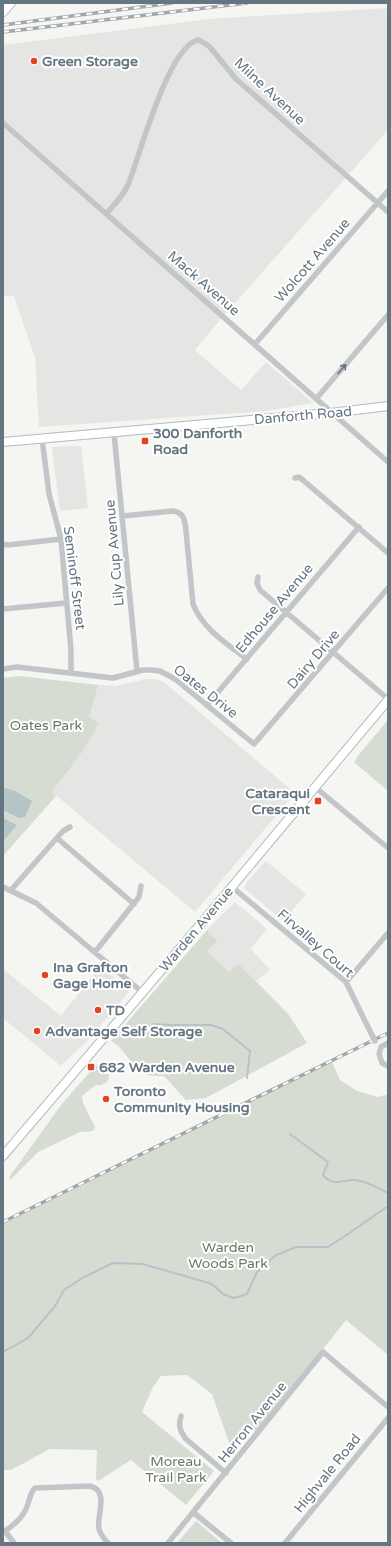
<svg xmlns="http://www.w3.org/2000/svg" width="391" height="1546" viewBox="0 0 391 1546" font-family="'Varela Round',sans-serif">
<rect width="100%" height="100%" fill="#f5f5f1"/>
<!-- built -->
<path fill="#e5e6e4" d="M 388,8 L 388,130 L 220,320 L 195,350 L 241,390 L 266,362 L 313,403 L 265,411 L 39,427 L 35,358 L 14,296 L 3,296 L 3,45 L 209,19 Z
M 81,446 L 88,508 L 60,511 L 52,447 Z
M 146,679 L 156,679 L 165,683 L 295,793 L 195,912 L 52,792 L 83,751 L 99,722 L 88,717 L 98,685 L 116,686 Z
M 266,861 L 306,894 L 283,921 L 244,888 L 248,881 Z
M 235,902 L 267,929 L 251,949 L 270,970 L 256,981 L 239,964 L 229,972 L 206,951 L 218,941 L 207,930 Z
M 101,965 L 129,992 L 89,1039 L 61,1066 L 3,1018 L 3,969 L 61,1016 Z"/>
<!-- green -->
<path fill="#d6dcd2" d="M 19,676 L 98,685 L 89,717 L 99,723 L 83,751 L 52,792 L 56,796 L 3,856 L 3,678 Z
M 388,720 L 388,791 L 354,762 L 357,759 L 356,758 Z
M 207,930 L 218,941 L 207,951 L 229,972 L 239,964 L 289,1015 L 307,1043 L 206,1098 L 186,1100 L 164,1076 C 159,1076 153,1076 148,1075 C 134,1072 125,1048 111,1041 Z
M 332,1062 L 340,1080 L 357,1091 L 378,1097 L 388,1094 L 388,1355 L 346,1320 L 256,1434 L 253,1429 L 233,1454 L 212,1394 L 187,1375 L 161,1376 L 153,1387 L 142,1412 L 214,1471 L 186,1505 L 131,1460 L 98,1481 L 96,1479 L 97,1450 L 50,1449 L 11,1470 L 3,1470 L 3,1224 Z
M 96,1065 L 109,1075 L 108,1081 L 101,1085 L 96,1085 L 82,1096 L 83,1103 L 95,1127 L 93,1131 L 80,1132 L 38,1152 L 9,1181 L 10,1176 L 61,1105 Z
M 196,1521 L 222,1543 L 177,1543 Z"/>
<!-- water -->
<path fill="#b5c4c6" d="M 5,788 L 15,791 L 32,801 L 25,817 L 19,818 L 3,810 L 3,790 Z
M 3,818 L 17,825 L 3,841 Z"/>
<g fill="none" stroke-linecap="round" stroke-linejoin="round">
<!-- stream -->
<path stroke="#b5c4c6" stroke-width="2" d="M 154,1024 L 168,1025 L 211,1025 L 223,1029 L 250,1051 L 247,1078
M 290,1134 L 328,1162 L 323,1175 C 334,1188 342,1179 355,1180 C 367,1181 378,1188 388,1193
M 3,1352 L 28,1338 L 55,1306 L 64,1290 L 84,1277 L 113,1263 L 143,1264 L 212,1284 L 223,1294 L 234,1298 L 247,1294 L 257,1272 L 276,1255 L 296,1247 L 328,1247 L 348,1234 L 388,1206"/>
<!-- secondary casing -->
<g stroke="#b4babe" stroke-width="10">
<path id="secondary" d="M 3,12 L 11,3
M 3,442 L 331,413 L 388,406
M 3,1156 L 205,919 L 388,700"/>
</g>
<!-- minor -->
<path stroke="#c2c6c9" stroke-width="5.5" d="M 3,123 L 388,462
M 106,214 C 114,205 123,196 128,185 C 139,158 169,43 199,40 L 209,46 L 236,79 L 388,212
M 255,344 L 388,191
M 316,399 L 388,315
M 114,433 L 137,671
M 42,438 L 49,494 L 61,539 L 71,650 L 71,673
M 295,478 L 299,477 L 304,481 L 388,553
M 123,516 L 172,511 C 184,512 185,520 186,531 L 193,604 C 202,628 227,644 247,659
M 3,544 L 8,545 L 61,539
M 258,577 L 257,583 L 260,590 L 388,699
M 3,609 L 66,603
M 3,669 L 17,667 L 113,678 L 143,670 L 151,670 L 160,671 L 175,679 L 254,744 L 388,588
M 207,705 L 359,527
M 315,787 L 388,848
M 57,838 L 134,904
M 3,887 L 36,903 L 142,992
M 232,887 L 346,982 L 362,1015
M 11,890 L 63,831 L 70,827
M 95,952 L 139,897 L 141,886
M 346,982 L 388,933
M 388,1043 L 381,1047 L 379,1054 L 382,1063 L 388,1066
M 181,1416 C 178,1426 180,1431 186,1439 L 226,1473
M 194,1513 L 231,1543
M 5,1531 L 14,1543
M 3,1532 C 12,1527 22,1518 26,1509 C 30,1501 29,1494 35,1488 L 90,1486 C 110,1491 96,1516 99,1529 C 101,1535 104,1539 108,1543
M 168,1543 L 323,1352 L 388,1407
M 285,1543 L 388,1418"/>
<!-- secondary -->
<use href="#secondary" stroke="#fff" stroke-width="8"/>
<!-- rail casing -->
<g stroke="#a1a8ac" stroke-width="3.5">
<path id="rail" d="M 3,25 L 172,3
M 3,32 L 247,3
M 3,1222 L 388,1033"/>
</g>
<!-- rail -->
<use href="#rail" stroke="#fff" stroke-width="2" stroke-dasharray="6" stroke-linecap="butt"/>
<!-- minor-bridge -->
<path stroke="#c2c6c9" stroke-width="5.5" d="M 362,1015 L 375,1041"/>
</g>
<!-- one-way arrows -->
<defs><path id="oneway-shaft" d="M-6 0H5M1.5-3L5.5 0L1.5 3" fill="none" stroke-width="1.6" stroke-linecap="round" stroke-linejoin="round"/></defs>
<use stroke="#647682" href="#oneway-shaft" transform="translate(342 369) rotate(-49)"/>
<!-- markers -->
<g fill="#e04425" stroke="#fff" stroke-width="1.5">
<circle cx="34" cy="61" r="4"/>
<rect x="141" y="437" width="8" height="8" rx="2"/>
<rect x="314" y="797" width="8" height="8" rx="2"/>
<circle cx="45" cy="975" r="4"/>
<circle cx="98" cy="1010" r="4"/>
<circle cx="37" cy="1031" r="4"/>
<rect x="87" y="1063" width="8" height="8" rx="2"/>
<circle cx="106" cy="1099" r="4"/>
</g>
<g text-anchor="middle" stroke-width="4" stroke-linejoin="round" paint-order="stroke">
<!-- poi labels -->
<g font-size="14" font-weight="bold" fill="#647682" stroke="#fff" text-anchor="start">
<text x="42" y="66">Green Storage</text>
<text x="153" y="438">300 Danforth<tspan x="153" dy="16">Road</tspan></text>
<text x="310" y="798" text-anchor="end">Cataraqui<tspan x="310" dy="16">Crescent</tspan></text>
<text x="53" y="972">Ina Grafton<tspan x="53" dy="16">Gage Home</tspan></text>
<text x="106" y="1015">TD</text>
<text x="45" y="1036">Advantage Self Storage</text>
<text x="99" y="1072">682 Warden Avenue</text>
<text x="114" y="1096">Toronto<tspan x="114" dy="16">Community Housing</tspan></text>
</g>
<!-- street labels -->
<g font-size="14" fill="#647682" stroke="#fff">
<text transform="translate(270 91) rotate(43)" y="5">Milne Avenue</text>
<text transform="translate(312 260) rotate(-49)" y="5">Wolcott Avenue</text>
<text transform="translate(204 283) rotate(41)" y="5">Mack Avenue</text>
<text transform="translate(303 415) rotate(-5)" y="5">Danforth Road</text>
<text transform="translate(114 553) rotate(-95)" y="5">Lily Cup Avenue</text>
<text transform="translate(75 578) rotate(83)" y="5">Seminoff Street</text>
<text transform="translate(274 608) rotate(-50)" y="5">Edhouse Avenue</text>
<text transform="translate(313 659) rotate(-50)" y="5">Dairy Drive</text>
<text transform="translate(206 691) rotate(38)" y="5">Oates Drive</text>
<text transform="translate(196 929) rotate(-50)" y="5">Warden Avenue</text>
<text transform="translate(316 943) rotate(41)" y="5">Firvalley Court</text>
<text transform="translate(252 1422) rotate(-51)" y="5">Herron Avenue</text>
<text transform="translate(327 1473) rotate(-51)" y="5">Highvale Road</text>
</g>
<!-- park labels -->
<g font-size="14" fill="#697963" stroke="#fff">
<text x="46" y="730">Oates Park</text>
<text x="228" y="1252">Warden<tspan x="228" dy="16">Woods Park</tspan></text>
<text x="176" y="1466">Moreau<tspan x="176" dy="16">Trail Park</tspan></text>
</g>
</g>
<!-- border -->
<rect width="391" height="1546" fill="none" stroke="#647682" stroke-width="8"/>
</svg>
